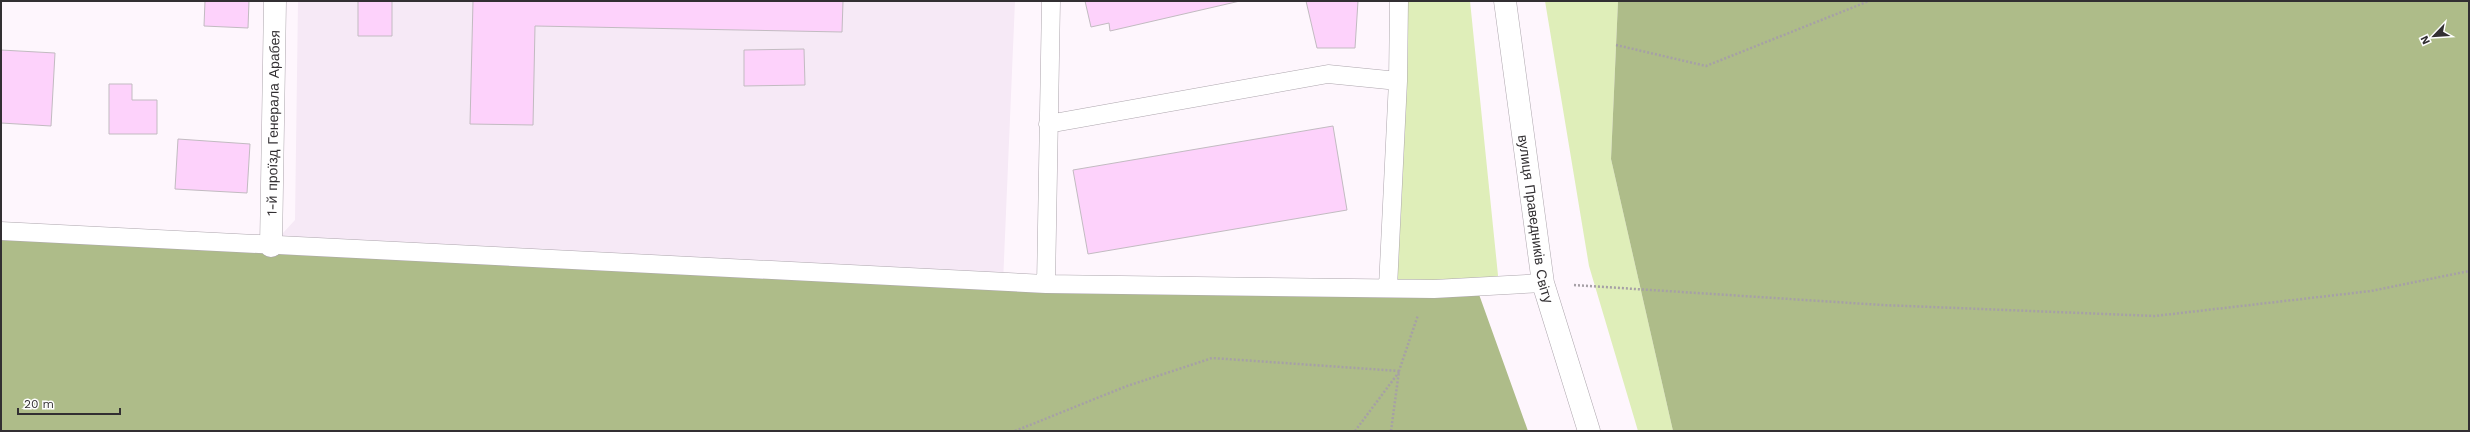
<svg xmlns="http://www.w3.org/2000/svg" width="2470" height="432" viewBox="0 0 2470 432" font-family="'Work Sans',sans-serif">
<rect width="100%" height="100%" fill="#fef6fd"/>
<!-- built -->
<path fill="#f6e9f6" d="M 298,1 L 1015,1 L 1003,283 L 271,246 L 295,220 Z"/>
<!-- green -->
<path fill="#dfeeb9" d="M 1399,1 L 1470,1 L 1499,285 L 1388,287 Z
M 1545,1 L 1618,1 L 1611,159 L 1673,431 L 1638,431 L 1589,266 Z"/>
<!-- forest -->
<path fill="#aebc89" d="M 1618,1 L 2469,1 L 2469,431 L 1673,431 L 1611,159 Z
M 1,231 L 1003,283 L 1476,286 L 1528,431 L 1,431 Z"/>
<!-- building -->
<path fill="#fdd2fb" stroke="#c2bbc1" d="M 205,1 L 249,1 L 248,28 L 204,26 Z
M 358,1 L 392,1 L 392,36 L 358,36 Z
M 473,1 L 843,1 L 842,32 L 535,26 L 533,125 L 470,124 Z
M 1085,1 L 1240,1 L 1110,31 L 1109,23 L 1091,27 Z
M 1306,1 L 1358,1 L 1355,48 L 1317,48 Z
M 804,49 L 805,85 L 744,86 L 744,50 Z
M 1,50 L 55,53 L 51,126 L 1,123 Z
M 109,84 L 132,84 L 132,100 L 157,100 L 157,134 L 109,134 Z
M 1333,126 L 1347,210 L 1088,254 L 1073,170 Z
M 178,139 L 250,144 L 247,193 L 175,189 Z"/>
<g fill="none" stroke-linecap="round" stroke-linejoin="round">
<!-- service casing -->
<g stroke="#ada6ad" stroke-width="19">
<path id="service" d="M 1051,1 L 1046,284 L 1434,289 L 1543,283
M 1048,124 L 1328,74 L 1398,81
M 1,231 L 1046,284
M 1388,287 L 1398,81 L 1399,1"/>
</g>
<!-- minor casing -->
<g stroke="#ada6ad" stroke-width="23">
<g id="minor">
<path id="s1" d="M 271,246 L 275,1"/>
</g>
</g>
<!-- secondary casing -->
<g stroke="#ada6ad" stroke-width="23">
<g id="secondary">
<path id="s2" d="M 1505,1 L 1543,283 L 1589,431"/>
</g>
</g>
<!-- path -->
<path stroke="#a6a0a6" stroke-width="2.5" stroke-dasharray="2 2" stroke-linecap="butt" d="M 1616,45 L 1706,66 L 1869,1
M 1574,285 L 1882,305 L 2155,316 L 2371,291 L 2469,271
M 1015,431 L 1127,386 L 1212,358 L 1399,371
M 1355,431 L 1399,372
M 1391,431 L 1399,371 L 1418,315"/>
<!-- service -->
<use href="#service" stroke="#fff" stroke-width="18"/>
<!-- minor -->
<use href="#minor" stroke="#fff" stroke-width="22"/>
<!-- secondary -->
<use href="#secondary" stroke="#fff" stroke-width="22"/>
</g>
<g text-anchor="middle" stroke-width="3" stroke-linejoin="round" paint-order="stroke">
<!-- street labels -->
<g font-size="14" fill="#322f32" stroke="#fff">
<text dy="5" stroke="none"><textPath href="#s1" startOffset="123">1-й проїзд Генерала Арабея</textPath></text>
<text dy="5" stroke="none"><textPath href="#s2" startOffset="220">вулиця Праведників Світу</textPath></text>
</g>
</g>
<!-- border -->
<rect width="2470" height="432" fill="none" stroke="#322f32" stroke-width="4"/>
<!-- north arrow -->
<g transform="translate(2434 36) rotate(245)" stroke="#ffffff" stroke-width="3" paint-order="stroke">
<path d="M0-3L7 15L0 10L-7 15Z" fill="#322f32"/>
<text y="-6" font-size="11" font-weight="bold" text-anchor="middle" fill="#322f32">N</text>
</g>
<!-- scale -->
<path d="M18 408v6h102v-6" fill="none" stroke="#322f32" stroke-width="2"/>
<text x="24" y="408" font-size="12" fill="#322f32" stroke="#ffffff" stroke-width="3" paint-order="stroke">20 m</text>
</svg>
